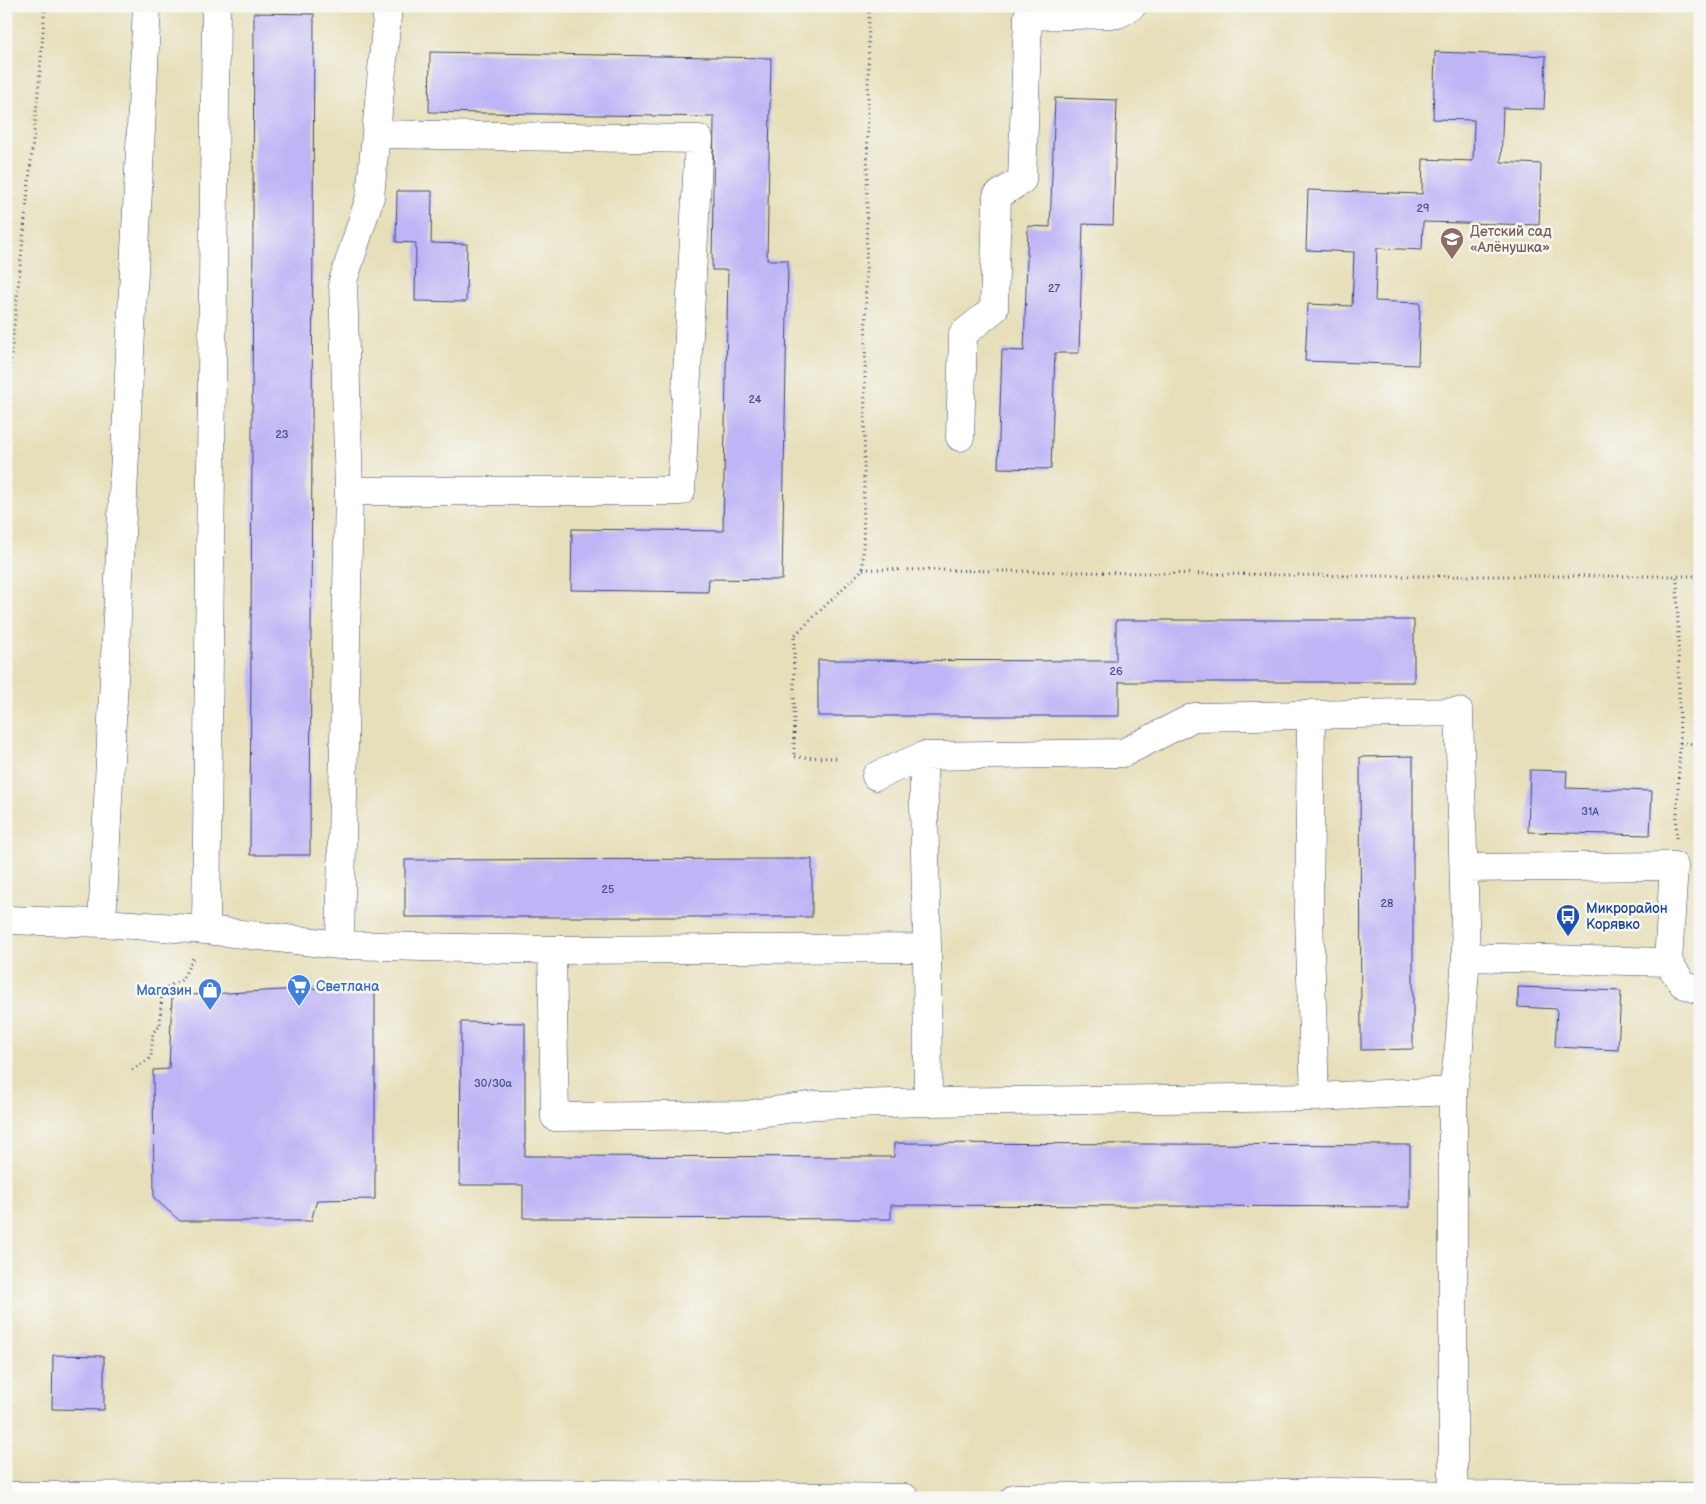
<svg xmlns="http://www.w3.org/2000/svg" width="1706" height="1504" viewBox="0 0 1706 1504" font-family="'Balsamiq Sans',sans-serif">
<rect width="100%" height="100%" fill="#f6f6f2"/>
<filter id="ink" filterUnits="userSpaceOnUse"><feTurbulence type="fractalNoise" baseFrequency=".02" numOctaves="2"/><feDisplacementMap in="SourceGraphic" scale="10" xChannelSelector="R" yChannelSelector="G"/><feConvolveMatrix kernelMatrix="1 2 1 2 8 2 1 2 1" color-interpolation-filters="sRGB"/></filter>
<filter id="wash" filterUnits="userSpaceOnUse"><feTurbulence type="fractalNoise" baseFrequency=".0096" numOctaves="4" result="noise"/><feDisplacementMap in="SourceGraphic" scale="20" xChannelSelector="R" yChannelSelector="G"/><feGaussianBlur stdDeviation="1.12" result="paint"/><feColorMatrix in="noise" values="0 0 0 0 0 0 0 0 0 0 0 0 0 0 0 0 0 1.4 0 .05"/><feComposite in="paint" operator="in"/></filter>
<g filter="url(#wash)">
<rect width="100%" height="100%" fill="#e7dfb9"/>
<g id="blocks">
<!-- building -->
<path fill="#beb4f6" d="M 254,13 L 314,14 L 310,855 L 250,855 Z
M 430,52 L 771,58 L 767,260 L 788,260 L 782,580 L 709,579 L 708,592 L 571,590 L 572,529 L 723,531 L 728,270 L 712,270 L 714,117 L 429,112 Z
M 1435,52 L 1546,56 L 1544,109 L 1503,108 L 1501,162 L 1541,164 L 1539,225 L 1423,222 L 1422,250 L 1377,248 L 1375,301 L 1420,303 L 1418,365 L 1305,361 L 1308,304 L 1352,306 L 1354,252 L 1306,250 L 1308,190 L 1422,194 L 1423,159 L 1473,161 L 1474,120 L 1433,119 Z
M 1055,98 L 1117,100 L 1113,225 L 1083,224 L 1079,353 L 1055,353 L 1051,469 L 998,468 L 1002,350 L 1024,351 L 1028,226 L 1050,227 Z
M 397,191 L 432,191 L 431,243 L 467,244 L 466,302 L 415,301 L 416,243 L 396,242 Z
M 1116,620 L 1414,620 L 1414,682 L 1119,682 L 1119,716 L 818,716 L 818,660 L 1116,661 Z
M 1413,756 L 1413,1049 L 1361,1050 L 1360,757 Z
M 1530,770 L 1567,771 L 1566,788 L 1652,791 L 1650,835 L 1528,832 Z
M 812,859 L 812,917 L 405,917 L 405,860 Z
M 375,985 L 375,1199 L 317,1200 L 311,1221 L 180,1221 L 154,1198 L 153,1070 L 169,1069 L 172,996 Z
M 1518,987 L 1621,991 L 1618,1050 L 1555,1047 L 1557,1009 L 1518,1007 Z
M 461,1022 L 525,1023 L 525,1156 L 894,1157 L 894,1143 L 1410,1145 L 1410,1207 L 891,1205 L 891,1219 L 523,1218 L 523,1185 L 460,1185 Z
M 53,1355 L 104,1356 L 104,1410 L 52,1409 Z"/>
</g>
</g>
<g filter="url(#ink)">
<use href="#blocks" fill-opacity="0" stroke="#3a496c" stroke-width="1"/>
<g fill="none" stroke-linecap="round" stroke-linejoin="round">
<!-- minor casing -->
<g stroke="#3a496c" stroke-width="29">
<path id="minor" d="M 388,6 L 370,197 L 343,281 L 349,491 L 340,945 L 552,950 L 927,948
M 960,437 L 963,334 L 994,309 L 997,196 L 1022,180 L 1028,16 L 1118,14 L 1132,6
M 349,491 L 681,491 L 699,139 L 376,134
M 1311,714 L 1309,916 L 1315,1097
M 923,756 L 927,948 L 928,1102
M 876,776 L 923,756 L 1123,753 L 1194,717 L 1459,712 L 1466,957 L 1459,1047 L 1453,1091 L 1453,1495
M 1465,868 L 1674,866 L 1668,962
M 6,920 L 102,923 L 206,930 L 340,945
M 102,923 L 147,6
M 206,930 L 216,6
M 552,950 L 555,1117 L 745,1115 L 815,1105 L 928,1102 L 1315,1097 L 1453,1091
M 1466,957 L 1668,962 L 1683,984 L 1700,990
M 6,1496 L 544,1493 L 905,1498
M 1015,1498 L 1334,1492 L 1453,1495 L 1700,1497"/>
</g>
<!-- path -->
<path stroke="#3a496c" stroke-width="3" stroke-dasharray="1 4" stroke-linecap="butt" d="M 6,405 L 39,83 L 45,6
M 863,569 L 1365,576 L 1700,576
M 1680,743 L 1700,744
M 836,758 L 794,757 L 794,636 L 863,569 L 869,6
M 1676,838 L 1680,743 L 1677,576
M 132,1070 L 151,1058 L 153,1032 L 160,1026 L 162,989 L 182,980 L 193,958"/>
<!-- minor -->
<use href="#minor" stroke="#fff" stroke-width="28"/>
</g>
</g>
<!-- icons -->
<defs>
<g id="school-pin" transform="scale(1.25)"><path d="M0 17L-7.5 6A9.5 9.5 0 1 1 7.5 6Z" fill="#8d6e63" stroke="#f6f6f2"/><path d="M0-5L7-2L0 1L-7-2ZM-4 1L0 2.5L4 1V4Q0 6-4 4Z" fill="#fff"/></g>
<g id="bus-pin" transform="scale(1.25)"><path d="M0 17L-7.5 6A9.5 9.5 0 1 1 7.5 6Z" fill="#1a4fb4" stroke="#f6f6f2"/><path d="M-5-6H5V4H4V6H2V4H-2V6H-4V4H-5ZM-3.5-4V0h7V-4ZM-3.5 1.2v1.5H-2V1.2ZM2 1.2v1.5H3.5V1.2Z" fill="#fff"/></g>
<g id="supermarket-pin" transform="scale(1.25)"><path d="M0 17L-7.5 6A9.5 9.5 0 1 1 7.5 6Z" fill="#3f7fe0" stroke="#f6f6f2"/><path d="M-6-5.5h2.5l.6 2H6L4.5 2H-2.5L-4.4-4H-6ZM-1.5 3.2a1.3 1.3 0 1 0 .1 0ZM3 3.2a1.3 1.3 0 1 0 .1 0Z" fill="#fff"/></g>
<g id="shop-pin" transform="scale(1.25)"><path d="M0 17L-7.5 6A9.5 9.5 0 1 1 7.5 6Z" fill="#3f7fe0" stroke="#f6f6f2"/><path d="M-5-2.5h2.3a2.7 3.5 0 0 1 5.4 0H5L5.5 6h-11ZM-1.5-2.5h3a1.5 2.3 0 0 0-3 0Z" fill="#fff"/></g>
</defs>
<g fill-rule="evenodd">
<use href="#school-pin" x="1452" y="239"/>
<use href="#bus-pin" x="1568" y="916"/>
<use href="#supermarket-pin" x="299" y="986"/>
<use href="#shop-pin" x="210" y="990"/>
</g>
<g text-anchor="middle" stroke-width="5" stroke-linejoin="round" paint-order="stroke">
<!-- number labels -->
<g font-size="11" fill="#445084">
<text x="1423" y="212">29</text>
<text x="1054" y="292">27</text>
<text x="755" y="403">24</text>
<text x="282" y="438">23</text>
<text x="1116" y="675">26</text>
<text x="1590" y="815">31А</text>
<text x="608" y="893">25</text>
<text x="1387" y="907">28</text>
<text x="493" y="1087">30/30а</text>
</g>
<!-- education labels -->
<g font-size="14" fill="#785e54" stroke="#f6f6f2" text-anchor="start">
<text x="1470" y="236">Детский сад<tspan x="1470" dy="16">«Алёнушка»</tspan></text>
</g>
<!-- transit labels -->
<g font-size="14" fill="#164399" stroke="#f6f6f2" text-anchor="start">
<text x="1586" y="913">Микрорайон<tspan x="1586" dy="16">Корявко</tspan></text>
</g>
<!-- shop labels -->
<g font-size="14" fill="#366cbe" stroke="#f6f6f2" text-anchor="start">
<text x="316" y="991">Светлана</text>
<text x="192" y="995" text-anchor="end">Магазин</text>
</g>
</g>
<!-- margin -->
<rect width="1706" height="1504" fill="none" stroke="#f6f6f2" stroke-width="25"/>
</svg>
